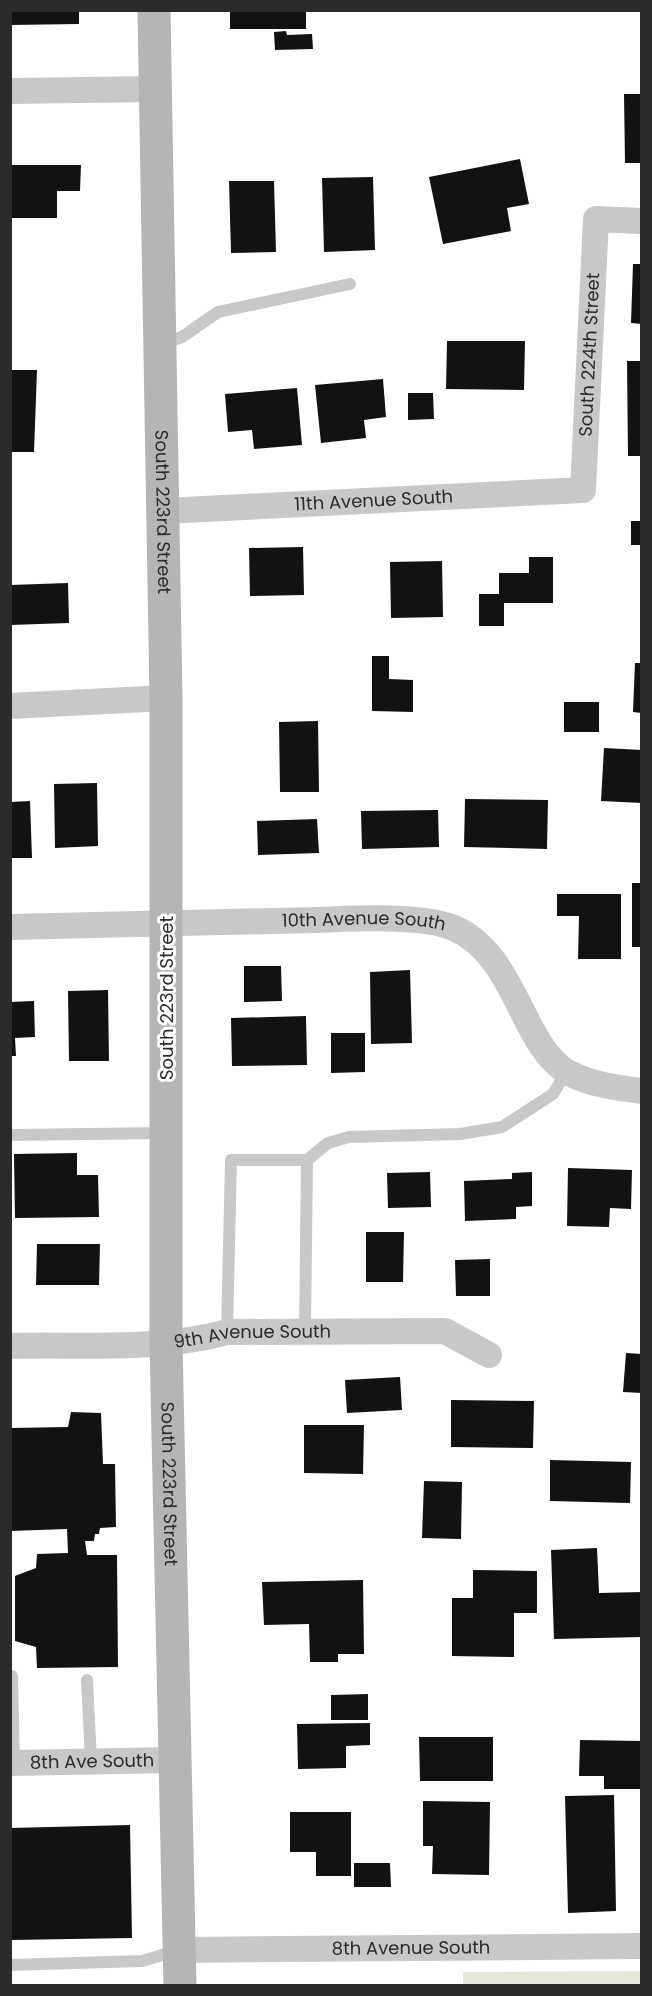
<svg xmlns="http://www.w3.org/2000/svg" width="652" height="1996" viewBox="0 0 652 1996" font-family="Poppins,sans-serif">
<rect width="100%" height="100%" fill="#fff"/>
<!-- green -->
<path fill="#e4e8d9" d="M 641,1971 L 641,1985 L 463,1985 L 463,1972 Z"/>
<!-- building -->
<path fill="#121212" d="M 10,10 L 79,10 L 79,24 L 10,25 Z
M 230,10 L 306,10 L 306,29 L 230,29 Z
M 286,31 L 287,35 L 312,34 L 313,49 L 275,50 L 274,32 Z
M 624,94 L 642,94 L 642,163 L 625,163 Z
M 520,159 L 529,204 L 507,208 L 511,231 L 443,244 L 429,177 Z
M 10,165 L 81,165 L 80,191 L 57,191 L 57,218 L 10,218 Z
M 373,177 L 375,250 L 324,252 L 322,178 Z
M 229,181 L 274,181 L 276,252 L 231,253 Z
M 633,264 L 642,264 L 642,324 L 631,323 Z
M 447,341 L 525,341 L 524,390 L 446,389 Z
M 627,361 L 642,361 L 642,456 L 628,456 Z
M 10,370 L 37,370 L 34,452 L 10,452 Z
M 383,379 L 386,417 L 364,420 L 366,438 L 321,443 L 315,385 Z
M 297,388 L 302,445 L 254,449 L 252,430 L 228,432 L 225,394 Z
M 408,393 L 433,393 L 434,419 L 408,420 Z
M 631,521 L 642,521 L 642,545 L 631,545 Z
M 303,547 L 304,595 L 250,596 L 249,548 Z
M 529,557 L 553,557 L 553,603 L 504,603 L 504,626 L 479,626 L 479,594 L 499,594 L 499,573 L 529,573 Z
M 442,561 L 443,617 L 391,618 L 390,562 Z
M 68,583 L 69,623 L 10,625 L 10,585 Z
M 372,656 L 389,656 L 389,679 L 413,680 L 413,712 L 372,711 Z
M 635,663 L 642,663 L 642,713 L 633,712 Z
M 564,702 L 599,702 L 599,732 L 564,732 Z
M 318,721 L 319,792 L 280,792 L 279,722 Z
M 604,748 L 642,750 L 642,803 L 601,801 Z
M 97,783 L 98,846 L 55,848 L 54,784 Z
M 465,799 L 548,800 L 547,849 L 464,847 Z
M 30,801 L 32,858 L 10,858 L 10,802 Z
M 438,810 L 439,847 L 362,849 L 361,811 Z
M 317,819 L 319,853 L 258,855 L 257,821 Z
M 632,883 L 642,883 L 642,947 L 632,947 Z
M 557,894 L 621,894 L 621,959 L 578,959 L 579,916 L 557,916 Z
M 244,966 L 281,966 L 282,1001 L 244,1002 Z
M 410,970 L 412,1043 L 371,1044 L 370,972 Z
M 108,990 L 109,1061 L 69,1061 L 68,991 Z
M 34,1001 L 35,1037 L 15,1038 L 16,1056 L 10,1056 L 10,1002 Z
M 306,1016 L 307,1065 L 232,1066 L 231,1018 Z
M 331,1033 L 365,1033 L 365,1072 L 331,1073 Z
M 77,1153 L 77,1175 L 98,1175 L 99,1217 L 15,1218 L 14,1154 Z
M 568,1168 L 632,1170 L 631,1209 L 610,1208 L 609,1227 L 567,1226 Z
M 430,1172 L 431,1207 L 388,1208 L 387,1173 Z
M 532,1172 L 532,1206 L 516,1207 L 516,1219 L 465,1221 L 464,1181 L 512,1179 L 512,1173 Z
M 366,1232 L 404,1232 L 403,1282 L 366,1282 Z
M 37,1244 L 100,1244 L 99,1285 L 36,1285 Z
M 490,1259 L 490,1296 L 456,1296 L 455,1260 Z
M 626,1353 L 642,1354 L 642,1393 L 623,1392 Z
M 400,1377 L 402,1410 L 347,1413 L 345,1380 Z
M 451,1400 L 534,1401 L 533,1448 L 451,1447 Z
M 71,1412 L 101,1413 L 103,1464 L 115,1464 L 116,1527 L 100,1528 L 99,1534 L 95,1534 L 94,1541 L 85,1541 L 87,1555 L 117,1555 L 118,1667 L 37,1668 L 36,1647 L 15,1641 L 15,1576 L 36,1568 L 37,1554 L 68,1553 L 67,1529 L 10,1531 L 10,1428 L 68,1427 Z
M 304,1425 L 364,1425 L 363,1474 L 304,1473 Z
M 550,1460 L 631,1462 L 630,1503 L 550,1501 Z
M 424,1481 L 462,1482 L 461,1539 L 422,1538 Z
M 597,1548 L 599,1593 L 642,1592 L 642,1637 L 554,1639 L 551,1550 Z
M 473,1570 L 537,1571 L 537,1613 L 514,1613 L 514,1657 L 452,1656 L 452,1598 L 473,1598 Z
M 363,1580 L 364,1654 L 338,1654 L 338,1662 L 310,1662 L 309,1624 L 264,1625 L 262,1582 Z
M 368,1694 L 368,1720 L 331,1720 L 331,1695 Z
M 370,1723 L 370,1745 L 346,1746 L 346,1768 L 298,1769 L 297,1724 Z
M 419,1737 L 493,1737 L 493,1781 L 420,1781 Z
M 580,1740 L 642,1741 L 642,1789 L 604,1789 L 604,1776 L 579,1776 Z
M 614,1795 L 616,1911 L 568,1913 L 565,1796 Z
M 423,1801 L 490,1802 L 489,1875 L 432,1874 L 433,1846 L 423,1846 Z
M 290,1812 L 351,1812 L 351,1876 L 316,1876 L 316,1852 L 290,1852 Z
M 130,1825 L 132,1938 L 10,1940 L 10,1828 Z
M 354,1863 L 390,1863 L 391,1887 L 354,1887 Z"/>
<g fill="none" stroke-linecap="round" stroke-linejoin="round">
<!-- lane -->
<path stroke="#c8c8c8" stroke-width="12" d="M 162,344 L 182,337 L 218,312 L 350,284
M 10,1135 L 165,1133
M 307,1160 L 328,1143 L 349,1137 L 460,1134 L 502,1127 L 553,1094 L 567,1071
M 227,1332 L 231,1160 L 307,1160 L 305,1332
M 12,1676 L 14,1763
M 87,1680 L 91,1761
M 10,1965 L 142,1961 L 179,1950"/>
<!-- street -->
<g stroke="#c8c8c8" stroke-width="26">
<path d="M 10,91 L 155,89"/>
<path id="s1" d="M 164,511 L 583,490 L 596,219 L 642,221"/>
<path d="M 10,706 L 166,698"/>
<path id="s2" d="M 10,927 C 112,924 213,922 314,920 C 351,919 422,914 454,928 C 516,955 521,1044 567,1072 C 589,1084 617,1088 642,1091"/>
<path id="s3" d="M 10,1346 C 80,1344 160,1351 227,1332 L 445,1331 L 489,1355"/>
<path id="s4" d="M 10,1763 L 175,1760"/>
<path id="s5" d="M 180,1950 L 642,1946"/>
</g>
<!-- secondary -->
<path stroke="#b5b5b5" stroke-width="33" id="s6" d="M 154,10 L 166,698 L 166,1343 L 180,1986"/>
</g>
<g text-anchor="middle" stroke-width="6" stroke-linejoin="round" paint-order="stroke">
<!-- street labels -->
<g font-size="18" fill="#2b2b2b" stroke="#fff">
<text dy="6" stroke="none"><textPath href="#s1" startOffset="555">South 224th Street</textPath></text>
<text dy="6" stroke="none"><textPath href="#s1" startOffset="210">11th Avenue South</textPath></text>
<text dy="6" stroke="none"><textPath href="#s6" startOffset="502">South 223rd Street</textPath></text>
<text dy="6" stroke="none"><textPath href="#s2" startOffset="354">10th Avenue South</textPath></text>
<text transform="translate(167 998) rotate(-90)" y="6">South 223rd Street</text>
<text dy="6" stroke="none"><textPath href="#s3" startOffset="243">9th Avenue South</textPath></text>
<text dy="6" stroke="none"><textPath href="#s6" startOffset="1474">South 223rd Street</textPath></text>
<text dy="6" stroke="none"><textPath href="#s4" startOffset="82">8th Ave South</textPath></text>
<text dy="6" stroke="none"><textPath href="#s5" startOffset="231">8th Avenue South</textPath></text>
</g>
</g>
<!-- border -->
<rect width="652" height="1996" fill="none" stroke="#2b2b2b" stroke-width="24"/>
</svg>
